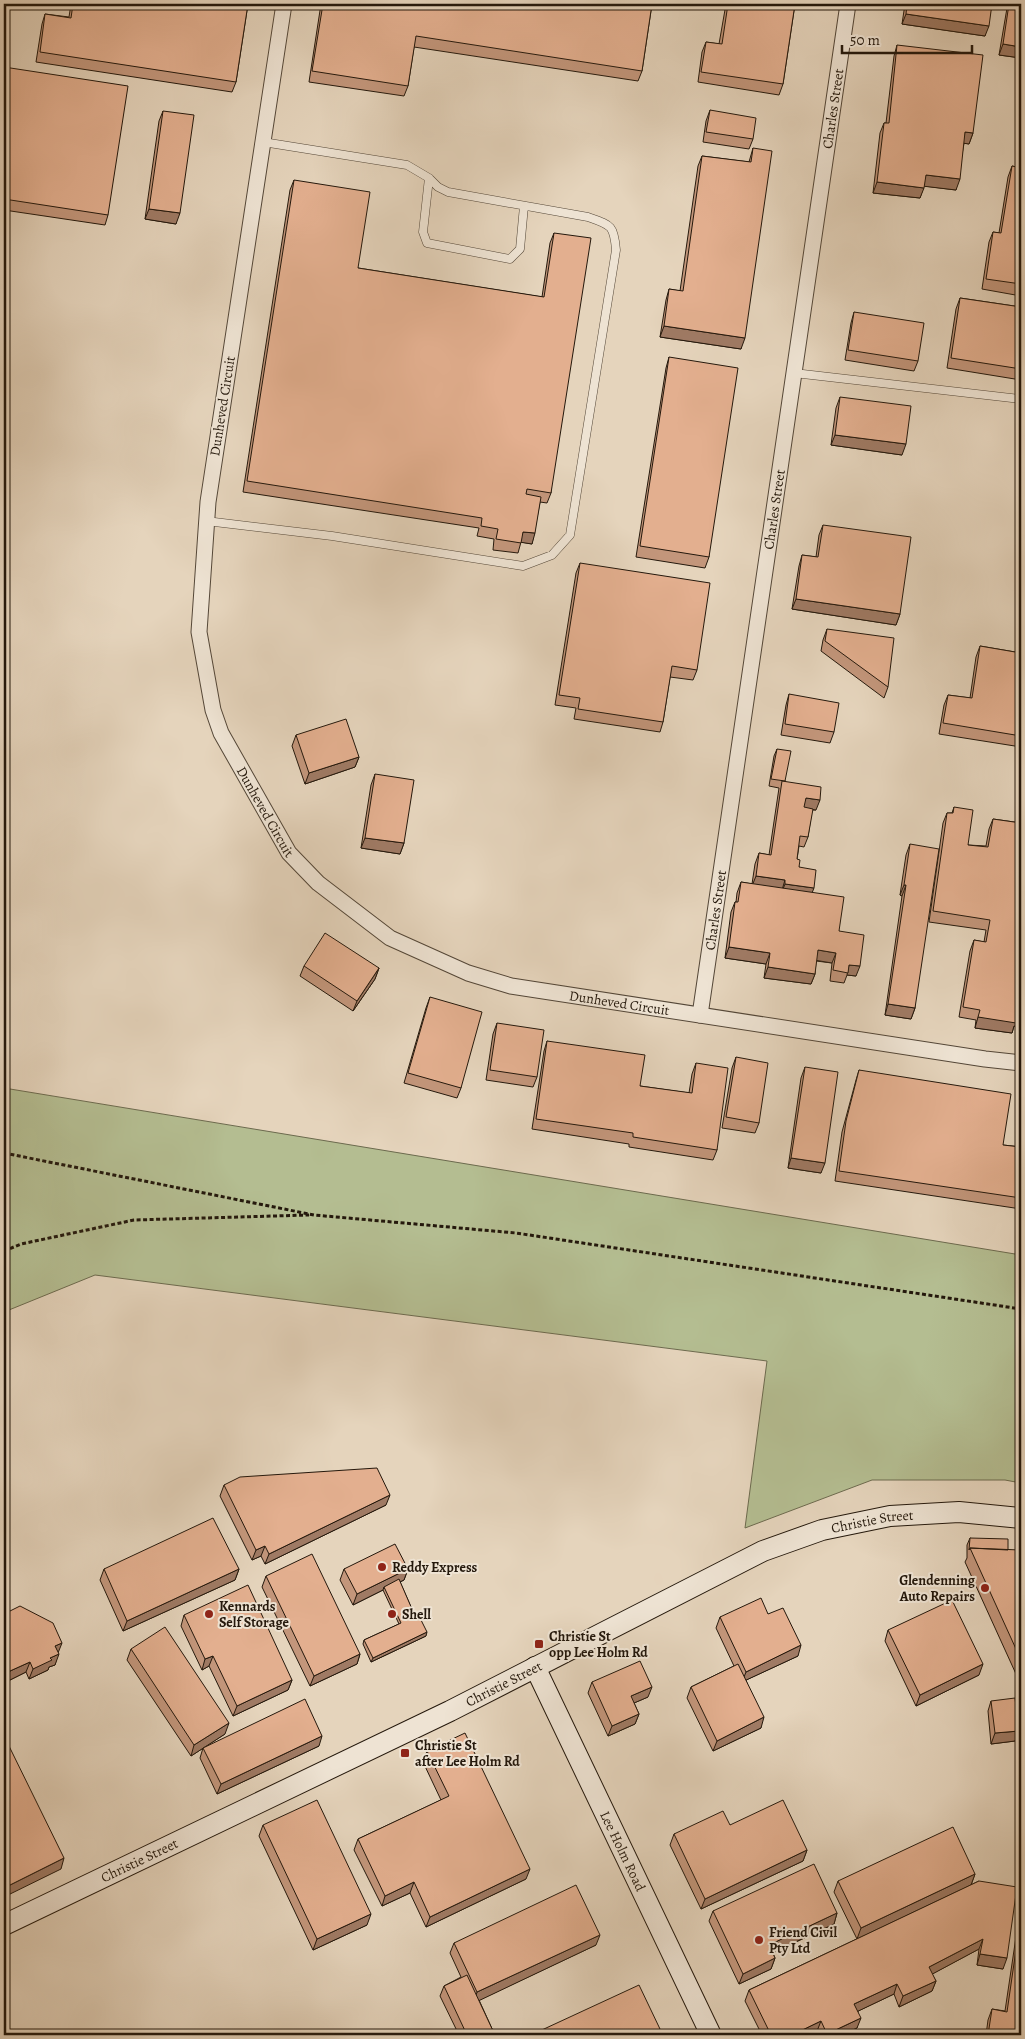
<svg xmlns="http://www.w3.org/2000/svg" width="1025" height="2039" viewBox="0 0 1025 2039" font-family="Alegreya,serif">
<rect width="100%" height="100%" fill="#e5d4bc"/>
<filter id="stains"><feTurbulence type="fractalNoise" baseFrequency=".004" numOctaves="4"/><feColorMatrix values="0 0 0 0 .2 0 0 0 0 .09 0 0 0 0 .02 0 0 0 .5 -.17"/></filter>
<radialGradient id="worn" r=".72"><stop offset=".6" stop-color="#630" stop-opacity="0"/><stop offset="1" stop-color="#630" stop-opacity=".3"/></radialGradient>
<!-- green -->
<path fill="#b4bd91" stroke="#6c6a4e" d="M 4,1088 L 1021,1255 L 1021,1483 L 1005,1480 L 872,1480 L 745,1528 L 767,1361 L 95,1275 L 4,1312 Z"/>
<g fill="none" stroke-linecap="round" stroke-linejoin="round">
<!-- lane casing -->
<g stroke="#544738" stroke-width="9">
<path id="lane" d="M 429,178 L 423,232 L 427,243 L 510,259 L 520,249 L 524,206
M 794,373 L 1021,399
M 206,521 L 332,536 L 523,566 L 552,555 L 570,535 L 616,250 C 614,225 611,225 588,217 L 448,192 L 438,187 L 429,178 L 407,165 L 263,142"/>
</g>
<!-- street casing -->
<g stroke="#544738" stroke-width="17">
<g id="street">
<path id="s1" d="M 284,4 L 208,502 L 199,632 L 213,710 L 221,733 L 289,853 L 318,883 L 390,938 L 468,973 L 511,986 L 985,1059 L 1021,1063"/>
<path id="s2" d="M 700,1015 L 848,4"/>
</g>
</g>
<!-- secondary casing -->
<g stroke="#24180c" stroke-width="22">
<g id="secondary">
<path id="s3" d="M 535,1667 L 711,2035"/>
<path id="s4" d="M 4,1925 L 450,1711 L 763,1551 L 822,1530 L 890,1516 L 959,1512 L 1021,1518"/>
</g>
</g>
<!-- path -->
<path stroke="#24180c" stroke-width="3" stroke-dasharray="4 2.5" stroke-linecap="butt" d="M 4,1153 L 314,1215 L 516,1233 L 1021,1309
M 4,1251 L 21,1244 L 134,1220 L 309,1215"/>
<!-- lane -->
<use href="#lane" stroke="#eee3d3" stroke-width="8"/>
<!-- street -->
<use href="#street" stroke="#eee3d3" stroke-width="15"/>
<!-- secondary -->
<use href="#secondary" stroke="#eee3d3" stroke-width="20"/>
</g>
<!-- wall -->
<path fill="#c3967b" stroke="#24180c" d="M 71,4 L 248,4 L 236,82 L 232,92 L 36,62 L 42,24 L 45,14 L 69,17 Z
M 321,4 L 652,4 L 642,71 L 638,81 L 414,47 L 408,86 L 404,96 L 309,82 Z
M 726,4 L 795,4 L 783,84 L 779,95 L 698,82 L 702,52 L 706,42 L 719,44 Z
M 905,4 L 992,4 L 985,36 L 902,24 Z
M 1008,4 L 1021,4 L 1021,58 L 999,55 L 1007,8 Z
M 897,45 L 973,133 L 969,144 L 964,143 L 956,190 L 924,186 L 920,198 L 873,193 L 880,133 L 884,123 L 886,123 L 894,56 Z
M 4,67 L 108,215 L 105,225 L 4,210 Z
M 710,110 L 753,139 L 749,149 L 703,142 L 706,121 Z
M 163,111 L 176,224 L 145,219 L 159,121 Z
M 753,148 L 741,349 L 660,337 L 666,300 L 669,289 L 680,291 L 698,166 L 702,156 L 749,162 Z
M 1012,166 L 1021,168 L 1021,296 L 982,289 L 989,242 L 993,232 L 999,233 L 1008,177 Z
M 294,180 L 358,268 L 542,297 L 550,243 L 554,233 L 551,493 L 547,503 L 540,502 L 532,544 L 521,542 L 518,553 L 493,550 L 494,539 L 477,536 L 479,528 L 243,492 L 290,190 Z
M 960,298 L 1021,307 L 1021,380 L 947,368 L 956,309 Z
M 854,312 L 918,361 L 914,371 L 845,360 L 851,323 Z
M 669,357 L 709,557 L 705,568 L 636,557 L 666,368 Z
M 840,397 L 902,455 L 831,445 L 836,408 Z
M 823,525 L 900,614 L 896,625 L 792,609 L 799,566 L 802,555 L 816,557 L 819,535 Z
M 580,563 L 697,670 L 693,680 L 670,677 L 663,722 L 660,732 L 574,719 L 576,708 L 555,705 L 576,573 Z
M 827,629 L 888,687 L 884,698 L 821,651 L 823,640 Z
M 980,646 L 1021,653 L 1021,747 L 939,734 L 944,705 L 948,695 L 970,698 L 976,657 Z
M 789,694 L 834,732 L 830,743 L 781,735 L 786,705 Z
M 296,735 L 359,757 L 355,767 L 305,784 L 292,746 Z
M 777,749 L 785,781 L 816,810 L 812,810 L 808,837 L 804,847 L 799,846 L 797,859 L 799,867 L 812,892 L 839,931 L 856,976 L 847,975 L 844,983 L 830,981 L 832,963 L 816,961 L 815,974 L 811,984 L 764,978 L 766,964 L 725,958 L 731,912 L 735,902 L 736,902 L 737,893 L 741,882 L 752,884 L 755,864 L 759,853 L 769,855 L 779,788 L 769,786 L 774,756 Z
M 375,774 L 404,843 L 400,854 L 361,848 L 371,785 Z
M 954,807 L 968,845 L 986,846 L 989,829 L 993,819 L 1021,823 L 1021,1027 L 1014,1026 L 1012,1033 L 975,1028 L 976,1020 L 959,1017 L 970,951 L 974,940 L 984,942 L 986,930 L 929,922 L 943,823 L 947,813 L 952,813 Z
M 910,844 L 915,1008 L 911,1019 L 885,1015 L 902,896 L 900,895 L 906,855 Z
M 304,966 L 379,968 L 375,979 L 353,1011 L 300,976 Z
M 430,997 L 461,1088 L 457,1098 L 404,1083 L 426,1008 Z
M 497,1023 L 537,1077 L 533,1087 L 486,1080 L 493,1034 Z
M 547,1041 L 640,1086 L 689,1093 L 692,1074 L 696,1063 L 717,1150 L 713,1160 L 629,1147 L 629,1144 L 532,1129 L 544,1051 Z
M 736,1057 L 759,1123 L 755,1133 L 722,1128 L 732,1068 Z
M 805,1067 L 821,1173 L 788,1168 L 801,1078 Z
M 859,1070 L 1003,1145 L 1021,1147 L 1021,1209 L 835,1181 L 842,1132 L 856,1080 Z
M 224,1485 L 386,1505 L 265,1564 L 261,1556 L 252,1560 L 220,1496 Z
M 970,1538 L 1008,1550 L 1021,1552 L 1021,1685 L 965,1562 L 967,1558 L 967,1545 Z
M 104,1569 L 239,1569 L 235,1580 L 123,1631 L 100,1580 Z
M 344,1569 L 408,1569 L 404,1580 L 400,1582 L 415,1616 L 426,1636 L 371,1662 L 363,1644 L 364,1640 L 399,1624 L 383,1590 L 353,1605 L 340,1580 Z
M 266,1576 L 360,1654 L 357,1664 L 310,1686 L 262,1587 Z
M 4,1614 L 58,1653 L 55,1665 L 49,1667 L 48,1670 L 29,1679 L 26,1672 L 6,1682 L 4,1678 Z
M 768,1614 L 798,1656 L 746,1680 L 761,1728 L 713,1751 L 687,1698 L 691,1687 L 734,1666 L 716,1628 L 720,1617 Z
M 184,1615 L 292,1680 L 288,1690 L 233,1716 L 209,1666 L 202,1670 L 181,1626 Z
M 888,1630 L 979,1675 L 916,1706 L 885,1641 Z
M 131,1649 L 225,1734 L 191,1756 L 127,1660 Z
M 592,1682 L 648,1697 L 634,1703 L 639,1714 L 635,1724 L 608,1736 L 588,1693 Z
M 1021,1700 L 1021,1731 L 1018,1708 Z
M 991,1701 L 1015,1741 L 991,1744 L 988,1711 Z
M 319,1746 L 217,1794 L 200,1758 L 203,1748 Z
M 427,1751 L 526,1879 L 426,1927 L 410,1893 L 382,1906 L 354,1850 L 358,1839 L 441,1800 L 423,1762 Z
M 263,1825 L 367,1925 L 313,1950 L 259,1836 Z
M 730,1825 L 807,1850 L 803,1861 L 701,1909 L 670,1845 L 674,1834 Z
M 975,1874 L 971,1885 L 857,1939 L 834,1892 L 838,1881 Z
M 979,1881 L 1003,1969 L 977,1965 L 979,1949 L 932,1974 L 936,1981 L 932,1991 L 899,2007 L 894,1994 L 858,2011 L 857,2028 L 842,2035 L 819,2035 L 817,2031 L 808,2035 L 762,2035 L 745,2001 L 749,1990 Z
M 1021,1903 L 1021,2035 L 986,2035 L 988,2020 L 992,2009 L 1005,2011 Z
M 713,1911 L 837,1913 L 834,1924 L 773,1953 L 775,1958 L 771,1969 L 739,1984 L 709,1921 Z
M 454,1943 L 596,1945 L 479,2000 L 494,2033 L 493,2035 L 459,2035 L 440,1996 L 444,1986 L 461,1977 L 450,1953 Z"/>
<!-- shaded-wall -->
<path fill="#9f7a64" stroke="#24180c" d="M 906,14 L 989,26 L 985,36 L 902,24 Z
M 1003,44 L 1021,47 L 1021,58 L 999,55 Z
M 965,132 L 973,133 L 969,144 L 962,143 Z
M 926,175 L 960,179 L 956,190 L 922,186 Z
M 877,182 L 924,188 L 920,198 L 873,193 Z
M 149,209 L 180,213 L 176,224 L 145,219 Z
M 664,326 L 745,338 L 741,349 L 660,337 Z
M 835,435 L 906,444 L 902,455 L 831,445 Z
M 523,532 L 535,533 L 532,544 L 519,542 Z
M 796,599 L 900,614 L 896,625 L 792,609 Z
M 359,757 L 355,767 L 305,784 L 309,773 Z
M 806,798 L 820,800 L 816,810 L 802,808 Z
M 365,838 L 404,843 L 400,854 L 361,848 Z
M 756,876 L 785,880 L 782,890 L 752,886 Z
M 785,884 L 814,888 L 810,898 L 781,894 Z
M 904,885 L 906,885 L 902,896 L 900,895 Z
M 729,947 L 770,953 L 766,964 L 725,958 Z
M 818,950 L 836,953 L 832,963 L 814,960 Z
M 849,965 L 860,966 L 856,976 L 847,975 Z
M 768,967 L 815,974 L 811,984 L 764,978 Z
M 379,968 L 375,979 L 353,1011 L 357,1001 Z
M 888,1004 L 915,1008 L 911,1019 L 885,1015 Z
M 1017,1015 L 1021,1016 L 1021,1027 L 1014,1026 L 1012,1033 L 975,1028 L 978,1017 Z
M 791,1158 L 825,1163 L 821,1173 L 788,1168 Z
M 390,1495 L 386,1505 L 265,1564 L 269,1554 Z
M 265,1546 L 261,1556 L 252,1560 L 256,1550 Z
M 239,1569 L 235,1580 L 123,1631 L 127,1621 Z
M 408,1569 L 404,1580 L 385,1589 L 384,1587 L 383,1590 L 353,1605 L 357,1594 Z
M 427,1632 L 426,1636 L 371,1662 L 373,1658 Z
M 62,1643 L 58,1653 L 55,1646 Z
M 801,1645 L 798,1656 L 742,1682 L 746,1672 Z
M 59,1654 L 55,1665 L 49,1667 L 48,1670 L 29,1679 L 33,1669 L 50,1658 Z
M 360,1654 L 357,1664 L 310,1686 L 314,1676 Z
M 213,1656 L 209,1666 L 202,1670 L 205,1659 Z
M 30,1662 L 26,1672 L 6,1682 L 10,1671 Z
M 983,1664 L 979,1675 L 916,1706 L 920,1695 Z
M 292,1680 L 288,1690 L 233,1716 L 237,1706 Z
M 652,1687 L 648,1697 L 627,1706 L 631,1696 Z
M 639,1714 L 635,1724 L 608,1736 L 612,1726 Z
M 764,1717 L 761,1728 L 713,1751 L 717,1741 Z
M 229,1723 L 225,1734 L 191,1756 L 194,1745 Z
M 1019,1731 L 1015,1741 L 991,1744 L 995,1733 Z
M 322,1736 L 319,1746 L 217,1794 L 221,1784 Z
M 807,1850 L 803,1861 L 701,1909 L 705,1899 Z
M 64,1858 L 61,1869 L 4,1897 L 4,1888 Z
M 530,1869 L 526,1879 L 426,1927 L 430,1917 Z
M 975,1874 L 971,1885 L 857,1939 L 861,1928 Z
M 414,1882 L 410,1893 L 382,1906 L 385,1896 Z
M 837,1913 L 834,1924 L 765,1956 L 769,1945 Z
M 371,1914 L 367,1925 L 313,1950 L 317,1939 Z
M 600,1935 L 596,1945 L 474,2003 L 477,1992 Z
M 983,1939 L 979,1949 L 925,1978 L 929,1967 Z
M 980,1954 L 1007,1958 L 1003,1969 L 977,1965 Z
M 775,1958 L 771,1969 L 739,1984 L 743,1974 Z
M 936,1981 L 932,1991 L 899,2007 L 903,1996 Z
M 897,1984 L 894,1994 L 850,2015 L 854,2004 Z
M 861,2018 L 857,2028 L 842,2035 L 827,2035 L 827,2034 Z
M 821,2021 L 817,2031 L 808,2035 L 793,2035 L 794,2034 Z
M 660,2029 L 657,2035 L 646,2035 Z"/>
<!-- building -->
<path fill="#e3af8f" stroke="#24180c" d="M 73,4 L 248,4 L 236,82 L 40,52 L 45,14 L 71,18 Z
M 323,4 L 652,4 L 642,71 L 416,36 L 408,86 L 312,71 Z
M 728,4 L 795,4 L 783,84 L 701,72 L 706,42 L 722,44 Z
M 907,4 L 992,4 L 989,26 L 906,14 Z
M 1009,4 L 1021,4 L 1021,47 L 1003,44 Z
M 897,45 L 983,55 L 973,133 L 965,132 L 960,179 L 926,175 L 924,188 L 877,182 L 884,123 L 889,123 Z
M 4,67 L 128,86 L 108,215 L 4,199 Z
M 710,110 L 756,118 L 753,139 L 706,132 Z
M 163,111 L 194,115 L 180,213 L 149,209 Z
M 753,148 L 772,151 L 745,338 L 664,326 L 669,289 L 683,291 L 702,156 L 751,162 Z
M 1012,166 L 1021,168 L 1021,284 L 986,279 L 993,232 L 1001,233 Z
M 294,180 L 370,192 L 358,268 L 544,297 L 554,233 L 591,238 L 551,493 L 527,489 L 526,494 L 541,497 L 535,533 L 523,532 L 521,543 L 496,539 L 498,529 L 481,526 L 482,518 L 247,481 Z
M 960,298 L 1021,307 L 1021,369 L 951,358 Z
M 854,312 L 924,323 L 918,361 L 848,350 Z
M 669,357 L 738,368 L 709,557 L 640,546 Z
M 840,397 L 911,406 L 906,444 L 835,435 Z
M 823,525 L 911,537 L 900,614 L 796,599 L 802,555 L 818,557 Z
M 580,563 L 710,583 L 697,670 L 672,666 L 663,722 L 578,709 L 580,698 L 559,695 Z
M 827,629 L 894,638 L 888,687 L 825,641 Z
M 980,646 L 1021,653 L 1021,736 L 943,723 L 948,695 L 972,698 Z
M 789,694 L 839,703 L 834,732 L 785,724 Z
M 346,719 L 359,757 L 309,773 L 296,735 Z
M 777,749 L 791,751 L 785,781 L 771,779 Z
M 375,774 L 414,780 L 404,843 L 365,838 Z
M 782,781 L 821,787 L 820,800 L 806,798 L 804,807 L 813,809 L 808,837 L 800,836 L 797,859 L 800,860 L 799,867 L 816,870 L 814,888 L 785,884 L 785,880 L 756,876 L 759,853 L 771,855 Z
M 954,807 L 973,810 L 968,845 L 988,847 L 993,819 L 1021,823 L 1021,987 L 1020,992 L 1021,992 L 1021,1016 L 1017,1015 L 1016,1023 L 978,1017 L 980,1010 L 963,1007 L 974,940 L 986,942 L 990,920 L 933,911 L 947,813 L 953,813 Z
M 910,844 L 939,849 L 915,1008 L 888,1004 L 906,885 L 904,885 Z
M 741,882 L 844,897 L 839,931 L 864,935 L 860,966 L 849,965 L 848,973 L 833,970 L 836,953 L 818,950 L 815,974 L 768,967 L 770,953 L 729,947 L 735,902 L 738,902 Z
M 325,933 L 379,968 L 357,1001 L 304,966 Z
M 430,997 L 482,1012 L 461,1088 L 408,1073 Z
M 497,1023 L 544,1030 L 537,1077 L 490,1070 Z
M 547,1041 L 645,1055 L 640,1086 L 692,1093 L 696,1063 L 728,1068 L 717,1150 L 633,1137 L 633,1133 L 536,1119 Z
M 736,1057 L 768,1063 L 759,1123 L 726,1117 Z
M 805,1067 L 838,1072 L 825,1163 L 791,1158 Z
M 859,1070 L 1011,1094 L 1003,1145 L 1021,1147 L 1021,1198 L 839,1171 L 846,1121 Z
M 377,1468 L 390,1495 L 269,1554 L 265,1546 L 256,1550 L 224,1485 L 240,1477 Z
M 213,1518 L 239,1569 L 127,1621 L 104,1569 Z
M 970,1538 L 1008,1539 L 1008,1550 L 970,1548 L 969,1550 Z
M 395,1544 L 408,1569 L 357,1594 L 344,1569 Z
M 970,1548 L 1020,1550 L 1021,1552 L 1021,1660 Z
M 312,1554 L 360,1654 L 314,1676 L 266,1576 Z
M 399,1579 L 415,1616 L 418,1614 L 427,1632 L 373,1658 L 364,1640 L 401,1623 L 384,1587 Z
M 248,1585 L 292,1680 L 237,1706 L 213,1656 L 205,1659 L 184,1615 Z
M 761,1598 L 768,1614 L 783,1608 L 801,1645 L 746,1672 L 720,1617 Z
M 952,1600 L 983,1664 L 920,1695 L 888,1630 Z
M 20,1606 L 53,1623 L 62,1643 L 55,1646 L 59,1654 L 50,1658 L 52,1660 L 33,1669 L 30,1662 L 10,1671 L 4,1659 L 4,1614 Z
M 165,1627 L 229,1723 L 194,1745 L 131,1649 Z
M 640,1661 L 652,1687 L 631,1696 L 639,1714 L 612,1726 L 592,1682 Z
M 738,1664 L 764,1717 L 717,1741 L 691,1687 Z
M 1015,1698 L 1019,1731 L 995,1733 L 991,1701 Z
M 305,1699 L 322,1736 L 221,1784 L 203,1748 Z
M 465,1733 L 530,1869 L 430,1917 L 414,1882 L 385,1896 L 358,1839 L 449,1796 L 427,1751 Z
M 8,1744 L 64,1858 L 4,1888 L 4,1746 Z
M 317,1800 L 371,1914 L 317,1939 L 263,1825 Z
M 783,1800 L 807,1850 L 705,1899 L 674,1834 L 723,1811 L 730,1825 Z
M 953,1827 L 975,1874 L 861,1928 L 838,1881 Z
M 814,1864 L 837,1913 L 769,1945 L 775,1958 L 743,1974 L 713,1911 Z
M 979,1881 L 1017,1887 L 1007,1958 L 980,1954 L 983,1939 L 929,1967 L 936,1981 L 903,1996 L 897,1984 L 854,2004 L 861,2018 L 827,2034 L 821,2021 L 794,2034 L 794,2035 L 771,2035 L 749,1990 Z
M 576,1885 L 600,1935 L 477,1992 L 454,1943 Z
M 1021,1915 L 1021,2035 L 988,2035 L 992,2009 L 1007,2012 Z
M 467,1975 L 494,2033 L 489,2035 L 467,2035 L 444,1986 Z
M 639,1985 L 660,2029 L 646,2035 L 531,2035 Z"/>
<!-- markers -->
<g fill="#8f2418" stroke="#eee3d3" stroke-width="2">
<circle cx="382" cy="1567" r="5"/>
<circle cx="985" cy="1588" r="5"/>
<circle cx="209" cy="1614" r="5"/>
<circle cx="392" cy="1614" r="5"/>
<rect x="534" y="1639" width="10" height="10" rx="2.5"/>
<rect x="400" y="1748" width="10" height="10" rx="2.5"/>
<circle cx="759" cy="1940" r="5"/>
</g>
<g text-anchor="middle" stroke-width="4" stroke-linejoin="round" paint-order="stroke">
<!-- street labels -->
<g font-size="14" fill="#24180c" stroke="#eee3d3">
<text dy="5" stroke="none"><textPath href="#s2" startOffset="916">Charles Street</textPath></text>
<text transform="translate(222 406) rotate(-81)" y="5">Dunheved Circuit</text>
<text dy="5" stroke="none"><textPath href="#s2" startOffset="511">Charles Street</textPath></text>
<text dy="5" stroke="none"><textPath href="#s1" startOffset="828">Dunheved Circuit</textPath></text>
<text dy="5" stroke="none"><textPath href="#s2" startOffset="106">Charles Street</textPath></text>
<text dy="5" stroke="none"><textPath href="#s1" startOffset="1248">Dunheved Circuit</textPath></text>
<text dy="5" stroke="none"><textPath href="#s4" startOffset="960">Christie Street</textPath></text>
<text dy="5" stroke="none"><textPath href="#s4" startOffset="555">Christie Street</textPath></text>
<text dy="5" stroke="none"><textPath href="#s3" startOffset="204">Lee Holm Road</textPath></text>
<text dy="5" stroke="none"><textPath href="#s4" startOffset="150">Christie Street</textPath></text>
</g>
<!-- poi labels -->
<g font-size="14" font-weight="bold" fill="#24180c" stroke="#eee3d3" text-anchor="start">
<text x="392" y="1572">Reddy Express</text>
<text x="975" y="1585" text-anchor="end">Glendenning<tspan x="975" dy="16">Auto Repairs</tspan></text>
<text x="219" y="1611">Kennards<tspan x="219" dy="16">Self Storage</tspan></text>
<text x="402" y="1619">Shell</text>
<text x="549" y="1641">Christie St<tspan x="549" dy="16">opp Lee Holm Rd</tspan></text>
<text x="415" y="1750">Christie St<tspan x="415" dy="16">after Lee Holm Rd</tspan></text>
<text x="769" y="1937">Friend Civil<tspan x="769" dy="16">Pty Ltd</tspan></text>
</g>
</g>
<!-- margin -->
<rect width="1025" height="2039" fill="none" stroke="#e5d4bc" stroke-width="20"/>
<rect x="5" y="5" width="1015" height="2029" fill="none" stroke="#24180c" stroke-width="2.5"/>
<rect x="10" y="10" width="1005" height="2019" fill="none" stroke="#24180c"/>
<!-- scale -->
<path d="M842 45v8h130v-8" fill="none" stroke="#24180c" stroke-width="2.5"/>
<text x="850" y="45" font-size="15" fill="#24180c" stroke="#eee3d3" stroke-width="4" paint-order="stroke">50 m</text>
<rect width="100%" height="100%" filter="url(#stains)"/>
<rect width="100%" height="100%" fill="url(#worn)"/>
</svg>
